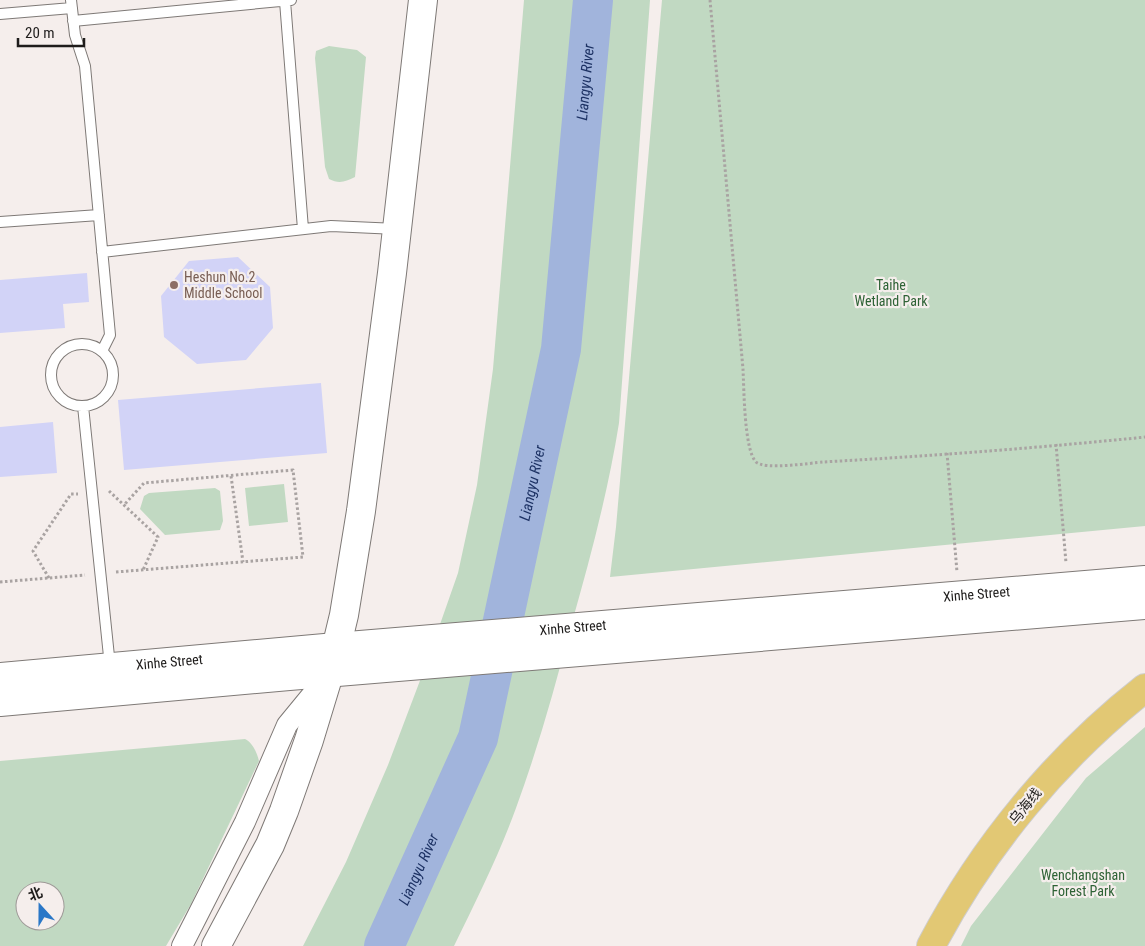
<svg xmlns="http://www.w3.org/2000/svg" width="1145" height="946" viewBox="0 0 1145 946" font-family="'Roboto Condensed','Noto Sans SC',sans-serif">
<rect width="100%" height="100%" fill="#f5eeec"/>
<!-- green -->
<path fill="#c1d9c2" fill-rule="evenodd" d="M 524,0 L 650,0 L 619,423 C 608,492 590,559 571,626 C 555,687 538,748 516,808 C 499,855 476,901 454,946 L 303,946 L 346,862 L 388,765 L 424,670 L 458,573 L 477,485 L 493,369 Z
M 662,0 L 1145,0 L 1145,526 L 610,577 L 616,527 Z
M 329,46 L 357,50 L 366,57 L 355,177 C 345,182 339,184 329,179 L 325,167 L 315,58 L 316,51 Z
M 284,484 L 288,522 L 249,526 L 245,488 Z
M 215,488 L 220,491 L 223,521 L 220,530 L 165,535 L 140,509 L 144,496 L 149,493 Z
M 1145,727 L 1145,946 L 961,946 L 971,926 L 1086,778 Z
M 245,739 C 253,743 257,753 259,761 L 191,904 L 166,946 L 0,946 L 0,761 ZM 25,891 L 55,891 L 55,921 L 25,921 Z"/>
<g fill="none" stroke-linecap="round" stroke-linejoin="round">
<!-- river -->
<path stroke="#a1b4dc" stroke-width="40" id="s1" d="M 384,946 L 478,738 L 561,349 L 593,0"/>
</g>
<!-- building -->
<path fill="#d2d3f7" d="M 238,257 L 270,287 L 273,328 L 246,360 L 197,364 L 164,337 L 161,296 L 189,261 Z
M 87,273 L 89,302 L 63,304 L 65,328 L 0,333 L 0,280 Z
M 321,383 L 327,453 L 124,470 L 118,400 Z
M 53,422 L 57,473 L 0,477 L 0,427 Z"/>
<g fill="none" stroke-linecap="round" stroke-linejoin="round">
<!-- lane casing -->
<g stroke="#7e7976" stroke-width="12">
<path id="lane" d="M 71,0 L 75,35 L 85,66 L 110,335 L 102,351
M 285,1 L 303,229
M 0,14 L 72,8
M 73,21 L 291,0
M 0,222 L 99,215
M 102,252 L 331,226 L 397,229
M51 375a31 31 0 1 1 62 0a31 31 0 1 1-62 0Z
M 83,406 L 110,666"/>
</g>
<!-- street casing -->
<g stroke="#7e7976" stroke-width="22">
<path id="street" d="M 182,946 L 245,822 L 287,725 L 324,680"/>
</g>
<!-- secondary casing -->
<g stroke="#7e7976" stroke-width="30">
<g id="secondary">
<path id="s2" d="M 0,677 L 336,647 L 1145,580"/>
<path d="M 0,702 L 289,676 L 1145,605"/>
<path d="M 216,946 L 270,845 L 284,811 L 309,740 L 333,661 L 344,615 L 361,511 L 392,273 L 423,0"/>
</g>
</g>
<!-- highway casing -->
<g stroke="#cecdcd" stroke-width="30">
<path id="highway" d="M 931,946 C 983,847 1057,757 1145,688"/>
</g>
<!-- path -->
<path stroke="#a9a3a2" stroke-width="3" stroke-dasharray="2.5 2.5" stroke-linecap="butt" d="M 710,0 L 743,369 C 744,387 744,450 756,462 C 764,470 811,463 823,462 C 930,456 1038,448 1145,437
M 1056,444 L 1066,563
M 947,453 L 957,572
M 231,476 L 243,562
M 109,491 L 158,537 L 143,570
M 116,572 L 303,557 L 293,470 L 144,483 L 124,505
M 49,578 L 33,551 L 71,494 L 78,494
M 0,582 L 85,575"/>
<!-- lane -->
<use href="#lane" stroke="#fff" stroke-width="10"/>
<!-- street -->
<use href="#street" stroke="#fff" stroke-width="20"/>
<!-- secondary -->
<use href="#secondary" stroke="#fff" stroke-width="28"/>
<!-- highway -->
<use href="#highway" stroke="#e2c874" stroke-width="28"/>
</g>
<!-- markers -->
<circle fill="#8d6e63" stroke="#f5eeec" stroke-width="2" cx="174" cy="285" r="5"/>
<g text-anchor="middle" stroke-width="4.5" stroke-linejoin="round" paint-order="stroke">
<!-- education labels -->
<g font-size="14" fill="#785e54" stroke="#f5eeec" text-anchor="start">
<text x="184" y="282">Heshun No.2<tspan x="184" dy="16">Middle School</tspan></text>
</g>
<!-- park labels -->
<g font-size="14" fill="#2e6235" stroke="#f5eeec">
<text x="891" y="290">Taihe<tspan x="891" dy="16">Wetland Park</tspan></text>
<text x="1083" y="880">Wenchangshan<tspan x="1083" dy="16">Forest Park</tspan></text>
</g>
<!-- street labels -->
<g font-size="14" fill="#1e1c1b" stroke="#f5eeec">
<text dy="5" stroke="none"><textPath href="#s2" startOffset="980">Xinhe Street</textPath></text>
<text dy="5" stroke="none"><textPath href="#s2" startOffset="575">Xinhe Street</textPath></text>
<text dy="5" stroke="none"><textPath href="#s2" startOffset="170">Xinhe Street</textPath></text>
<text transform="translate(1025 806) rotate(-51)" y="5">乌海线</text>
</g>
<!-- water labels -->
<g font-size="15" font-style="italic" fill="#1d3264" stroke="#f5eeec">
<text dy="5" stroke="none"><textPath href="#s1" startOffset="894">Liangyu River</textPath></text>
<text dy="5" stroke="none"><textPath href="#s1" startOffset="489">Liangyu River</textPath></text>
<text dy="5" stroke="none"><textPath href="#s1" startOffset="84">Liangyu River</textPath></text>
</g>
</g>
<!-- north arrow -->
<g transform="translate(40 906) rotate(339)"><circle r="24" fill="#f5eeec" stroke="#9f9a98"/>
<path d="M0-4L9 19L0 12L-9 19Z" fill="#2a77c7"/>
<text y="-8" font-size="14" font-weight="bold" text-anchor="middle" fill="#1e1c1b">北</text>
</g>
<!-- scale -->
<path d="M18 38v8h66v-8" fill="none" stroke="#1e1c1b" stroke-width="2.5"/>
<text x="25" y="38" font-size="15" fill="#1e1c1b" stroke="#f5eeec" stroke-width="4" paint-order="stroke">20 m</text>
</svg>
